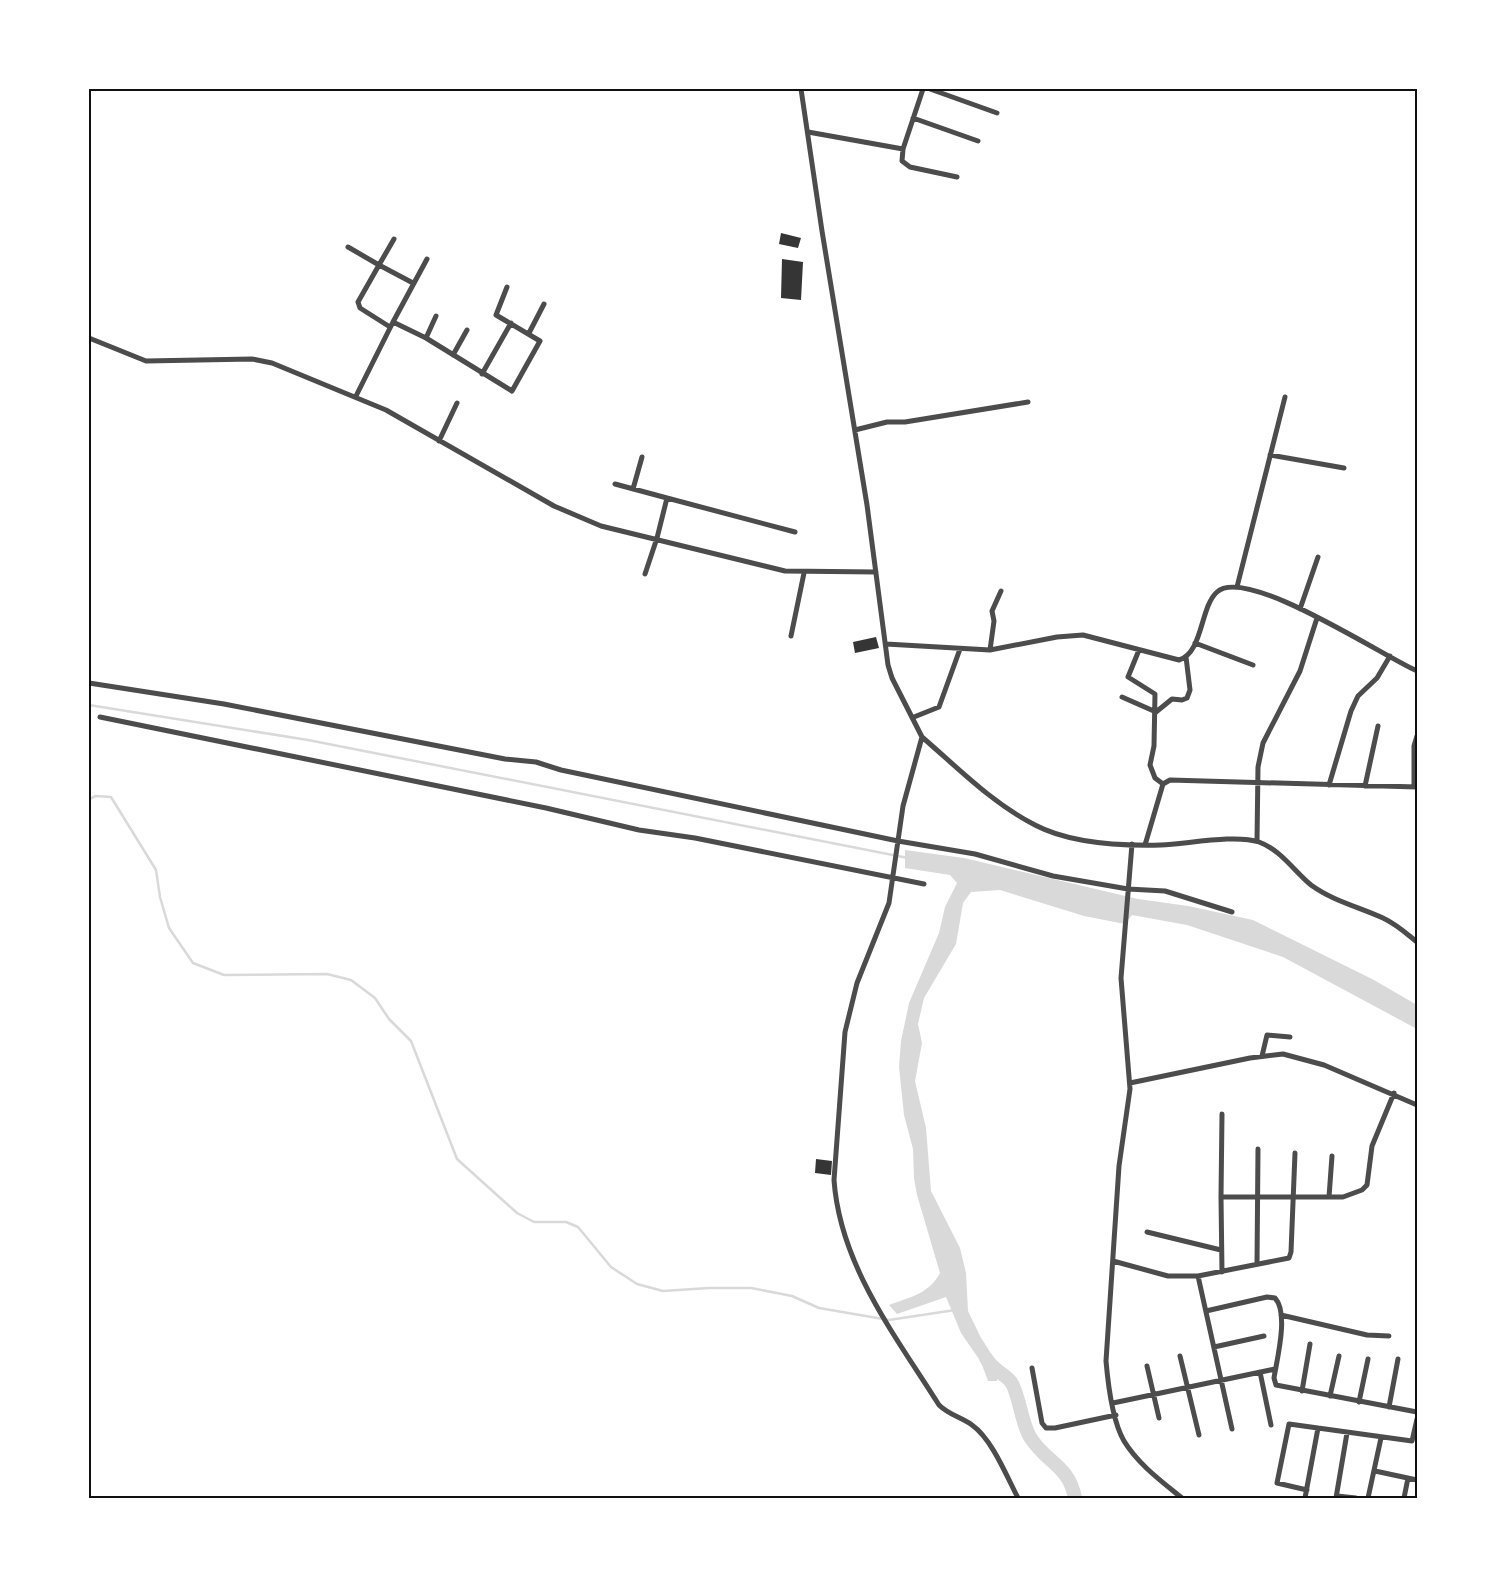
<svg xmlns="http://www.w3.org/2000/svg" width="1506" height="1587" viewBox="0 0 1506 1587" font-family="'Source Serif 4',serif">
<rect width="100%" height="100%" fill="#fff"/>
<!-- water -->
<path fill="#d9d9d9" d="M 905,850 L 964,858 L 1138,899 L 1188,906 L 1253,920 L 1374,980 L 1417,1005 L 1417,1029 L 1283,957 L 1187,925 L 1132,915 L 1125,924 L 1084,916 L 1000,890 L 971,892 L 963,903 L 956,944 L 924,998 L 918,1024 L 922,1043 L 915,1081 L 926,1128 L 931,1191 L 960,1248 L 966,1273 L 968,1311 L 980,1336 L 998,1365 L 997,1381 L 988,1381 L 981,1362 L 961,1333 L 946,1297 L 897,1314 L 889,1305 C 910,1297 929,1294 940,1273 L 917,1195 L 914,1178 L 913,1149 L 904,1115 L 899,1067 L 901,1041 L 909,1003 L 939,933 L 945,907 L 957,883 L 950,875 L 905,868 Z"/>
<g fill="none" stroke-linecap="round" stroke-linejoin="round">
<!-- stream -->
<path stroke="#d9d9d9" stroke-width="2.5" d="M 89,705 L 308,740 L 908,858
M 89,799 L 96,796 L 111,797 L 156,870 L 160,897 L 169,928 L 193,963 L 224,975 L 327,974 L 351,980 L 375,998 L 389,1019 L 411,1041 L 457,1159 L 517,1213 L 534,1222 L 566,1222 L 578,1227 L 611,1267 L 637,1284 L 663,1291 L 709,1288 L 751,1288 L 792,1296 L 819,1308 L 889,1320 L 955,1310"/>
<!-- river -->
<path stroke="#d9d9d9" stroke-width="14" d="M 986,1358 C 991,1369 1004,1373 1011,1382 C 1019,1393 1021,1422 1030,1437 C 1046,1463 1069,1465 1075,1498"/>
</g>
<!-- building -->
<path fill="#353535" d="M 781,233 L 801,238 L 798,248 L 779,244 Z
M 782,259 L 803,262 L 801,300 L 781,298 Z
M 876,637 L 879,648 L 855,653 L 853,642 Z
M 816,1159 L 832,1161 L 831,1175 L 815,1173 Z"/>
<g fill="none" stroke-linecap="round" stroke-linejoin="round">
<!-- minor -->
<path stroke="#4c4c4c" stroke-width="5" d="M 801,89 L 822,231 L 867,505 L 888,665 L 892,678 L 922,737 L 903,806 L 889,903 L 857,983 L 845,1032 L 834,1180 C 840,1265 895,1335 939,1405 C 949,1415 961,1417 972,1425 C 992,1439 1007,1477 1018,1498
M 923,89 L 903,149 L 902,161 L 910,167 L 957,177
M 930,89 L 997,113
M 913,118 L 978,141
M 808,132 L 903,149
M 348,247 L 379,265 L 394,239
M 393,322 L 427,259
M 390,327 L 360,308 L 358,302 L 379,265 L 413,283
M 529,333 L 544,304
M 89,338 L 146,361 L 252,359 L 272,363 L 386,410 L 554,506 L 601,526 L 785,571 L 876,572
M 426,338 L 436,316
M 453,355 L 467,330
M 482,374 L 511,323
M 356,396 L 393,322 L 426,338 L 512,391 L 540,341 L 496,315 L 507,287
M 855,430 L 887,422 L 905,422 L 1028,402
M 439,441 L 457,403
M 1270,455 L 1344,468
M 615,484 L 667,498
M 633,489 L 642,457
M 645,574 L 657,538 L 667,498 L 795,532
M 1237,587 L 1285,397
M 1300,609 L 1318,557
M 791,636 L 804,573
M 1195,643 L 1253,665
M 886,644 L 990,650 L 1057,637 L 1083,635 L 1179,660 C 1203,653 1200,607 1217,592 C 1246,565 1384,657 1417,671
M 990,650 L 994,621 L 992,611 L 1001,591
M 1139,650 L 1128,677 L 1155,694 L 1154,746 L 1150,765 L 1155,778 L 1163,784
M 89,683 L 224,704 L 505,759 L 536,762 L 561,770 L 898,841 L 975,854 L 1053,876 L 1128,889 L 1165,891 L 1232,912
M 1122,697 L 1156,712
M 1156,712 L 1172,699 L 1182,700 L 1187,698 L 1190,690 L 1186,657
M 100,717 L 546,808 L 639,830 L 695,838 L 924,884
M 914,717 L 939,707 L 960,649
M 922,737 C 958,768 992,803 1035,825 C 1071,844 1121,846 1161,845 C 1187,844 1235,834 1259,842 C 1281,850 1294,871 1311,885 C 1333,901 1359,907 1383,918 C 1396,924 1406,933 1417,942
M 1329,785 L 1351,711 L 1358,696 L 1377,678 L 1390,656
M 1365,786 L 1378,726
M 1414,787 L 1414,746 L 1417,736
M 1257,841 L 1258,767 L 1263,743 L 1300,671 L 1317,618
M 1132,844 L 1121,978 L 1130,1089 L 1119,1166 L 1106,1361 C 1108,1384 1113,1422 1124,1441 C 1138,1464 1161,1481 1182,1498
M 1145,845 L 1163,784 L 1170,780 L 1417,787
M 1262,1056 L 1267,1035 L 1290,1037
M 1130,1083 L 1250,1058 L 1283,1054 L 1324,1065 L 1417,1105
M 1221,1197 L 1222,1114
M 1329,1197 L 1332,1156
M 1147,1232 L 1221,1250
M 1113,1261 L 1168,1276 L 1198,1276 L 1289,1258 L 1291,1252 L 1295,1153
M 1257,1264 L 1258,1149
M 1222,1272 L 1221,1197 L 1343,1197 L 1362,1190 L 1367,1185 L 1372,1146 L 1394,1093
M 1198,1276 L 1232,1429
M 1206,1311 L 1267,1297 L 1275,1298 C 1289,1313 1277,1359 1274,1378 L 1276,1385 L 1417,1412
M 1281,1315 L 1367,1335 L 1389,1336
M 1214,1347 L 1264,1336
M 1180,1356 L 1199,1435
M 1147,1366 L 1159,1418
M 1032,1368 L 1042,1423 L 1046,1428 L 1055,1428 L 1116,1415
M 1260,1372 L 1271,1425
M 1302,1391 L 1310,1344
M 1330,1396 L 1339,1356
M 1359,1402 L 1368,1359
M 1113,1403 L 1275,1369
M 1389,1407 L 1398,1359
M 1375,1471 L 1417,1480
M 1307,1490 L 1277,1483 L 1289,1424 L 1412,1441 L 1417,1419
M 1337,1496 L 1356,1498
M 1305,1498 L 1318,1428
M 1336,1498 L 1347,1433
M 1368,1498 L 1381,1438
M 1404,1498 L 1408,1478"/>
</g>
<!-- border -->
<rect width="1506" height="1587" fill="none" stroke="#ffffff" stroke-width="180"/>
<rect x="90" y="90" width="1326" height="1407" fill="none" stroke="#111" stroke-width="2"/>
</svg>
